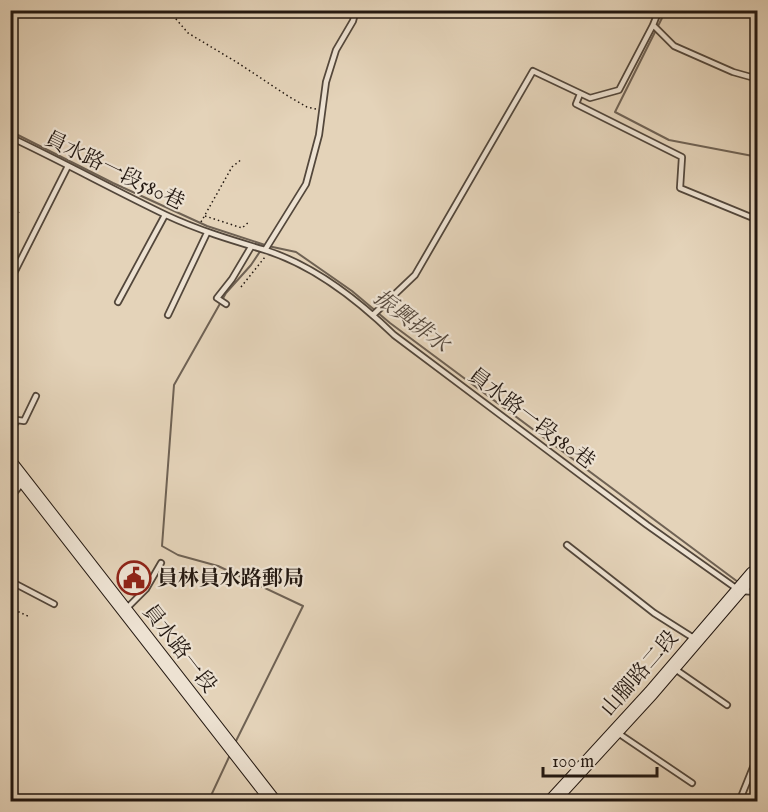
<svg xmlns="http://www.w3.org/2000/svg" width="768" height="812" viewBox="0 0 768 812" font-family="'IM FELL English','Noto Serif TC',serif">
<rect width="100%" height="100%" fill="#e4d3b9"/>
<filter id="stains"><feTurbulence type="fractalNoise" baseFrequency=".00333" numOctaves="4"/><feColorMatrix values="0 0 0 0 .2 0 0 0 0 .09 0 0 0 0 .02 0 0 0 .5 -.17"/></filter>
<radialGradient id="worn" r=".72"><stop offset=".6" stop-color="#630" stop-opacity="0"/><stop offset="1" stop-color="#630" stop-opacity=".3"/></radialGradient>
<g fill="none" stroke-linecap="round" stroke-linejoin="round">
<!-- stream -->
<path stroke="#6f6254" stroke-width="2" d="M 666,10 L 615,112 L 669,140 L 758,157
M 10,131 L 113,183 L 207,226 L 268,246 L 296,252 L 352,291 L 390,323 L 738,582
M 749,593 L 758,601
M 234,745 L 303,606 L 218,566 L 178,555 L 162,546 L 174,385 L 226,293 L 251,265 L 261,250
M 208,802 L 230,755"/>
<!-- lane casing -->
<g stroke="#53473b" stroke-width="8">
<path id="lane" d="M 653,25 L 674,46 L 733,72 L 758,79
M 580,94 L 576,104 L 682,157 L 680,188 L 758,220
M 10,137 C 63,162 114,190 166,215 C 198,230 231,240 265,250 C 313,265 358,300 394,335 L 647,525 L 740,591 L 758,592
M 265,250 L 306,184 L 319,135 L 326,82 L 336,50 L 353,21 L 356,10
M 10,281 L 68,166
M 118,302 L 165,215
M 226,304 L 217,298 L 232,279 L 251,247
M 168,315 L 207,233
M 373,315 L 415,275 L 533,71 L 590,98 L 619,90 L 653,25 L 659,10
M 10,432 L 17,420 L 24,421 L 36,396
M 10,498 L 22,483
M 567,545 L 654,613 L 695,639
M 10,581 L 54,604
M 126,609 L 146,589 L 161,563
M 675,669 L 727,705
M 618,733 L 692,783
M 301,802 L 306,798 L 313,802
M 739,802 L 758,755"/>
</g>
<!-- secondary casing -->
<g stroke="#231811" stroke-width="16">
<path id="secondary" d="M 10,463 L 274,802
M 551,802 L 651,693 L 753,574 L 758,572"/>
</g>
<!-- path -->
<path stroke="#231811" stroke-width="1.5" stroke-dasharray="1.5 3" stroke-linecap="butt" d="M 170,12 L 188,33 L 238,63 L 288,96 L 307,107 L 316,109
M 205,216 L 242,228 L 250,221
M 201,222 L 232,167 L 242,159
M 10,228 L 19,212
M 241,287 L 265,257
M 10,333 L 11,333
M 10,608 L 30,617"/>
<!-- lane -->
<use href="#lane" stroke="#ede2d2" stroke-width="4.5"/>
<!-- secondary -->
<use href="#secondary" stroke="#ede2d2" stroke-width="14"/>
</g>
<!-- icons -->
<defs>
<g id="civic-ring" transform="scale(1.725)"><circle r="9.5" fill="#ede2d2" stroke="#8f2418" stroke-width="1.5"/><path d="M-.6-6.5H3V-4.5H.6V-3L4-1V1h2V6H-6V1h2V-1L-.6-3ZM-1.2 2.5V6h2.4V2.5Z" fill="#8f2418"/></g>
</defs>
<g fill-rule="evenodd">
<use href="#civic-ring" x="134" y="578"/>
</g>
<g text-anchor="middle" stroke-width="4.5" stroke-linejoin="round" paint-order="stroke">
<!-- street labels -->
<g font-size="21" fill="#231811" stroke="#ede2d2">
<text transform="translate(115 170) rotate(26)" y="7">員水路一段580巷</text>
<text transform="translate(532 418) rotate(37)" y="7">員水路一段580巷</text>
<text transform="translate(180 648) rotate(52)" y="7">員水路一段</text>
<text transform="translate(639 673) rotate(-49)" y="7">山腳路二段</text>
</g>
<!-- poi labels -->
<g font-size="21" font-weight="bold" fill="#231811" stroke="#ede2d2" text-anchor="start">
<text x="157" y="585">員林員水路郵局</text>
</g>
<!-- water labels -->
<g font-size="22" font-style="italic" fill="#56493d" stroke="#ede2d2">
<text transform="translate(412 320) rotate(37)" y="8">振興排水</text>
</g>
</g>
<!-- margin -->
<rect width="768" height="812" fill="none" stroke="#e4d3b9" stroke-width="36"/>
<rect x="12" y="12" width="744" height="788" fill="none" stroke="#231811" stroke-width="3"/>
<rect x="18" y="18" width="732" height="776" fill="none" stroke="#231811" stroke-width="1.5"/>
<!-- scale -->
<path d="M543 767v9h114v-9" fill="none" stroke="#231811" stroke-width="3"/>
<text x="552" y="767" font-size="18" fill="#231811" stroke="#ede2d2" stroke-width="4.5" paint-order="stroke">100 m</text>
<rect width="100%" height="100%" filter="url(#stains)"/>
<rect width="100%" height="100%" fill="url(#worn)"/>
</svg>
